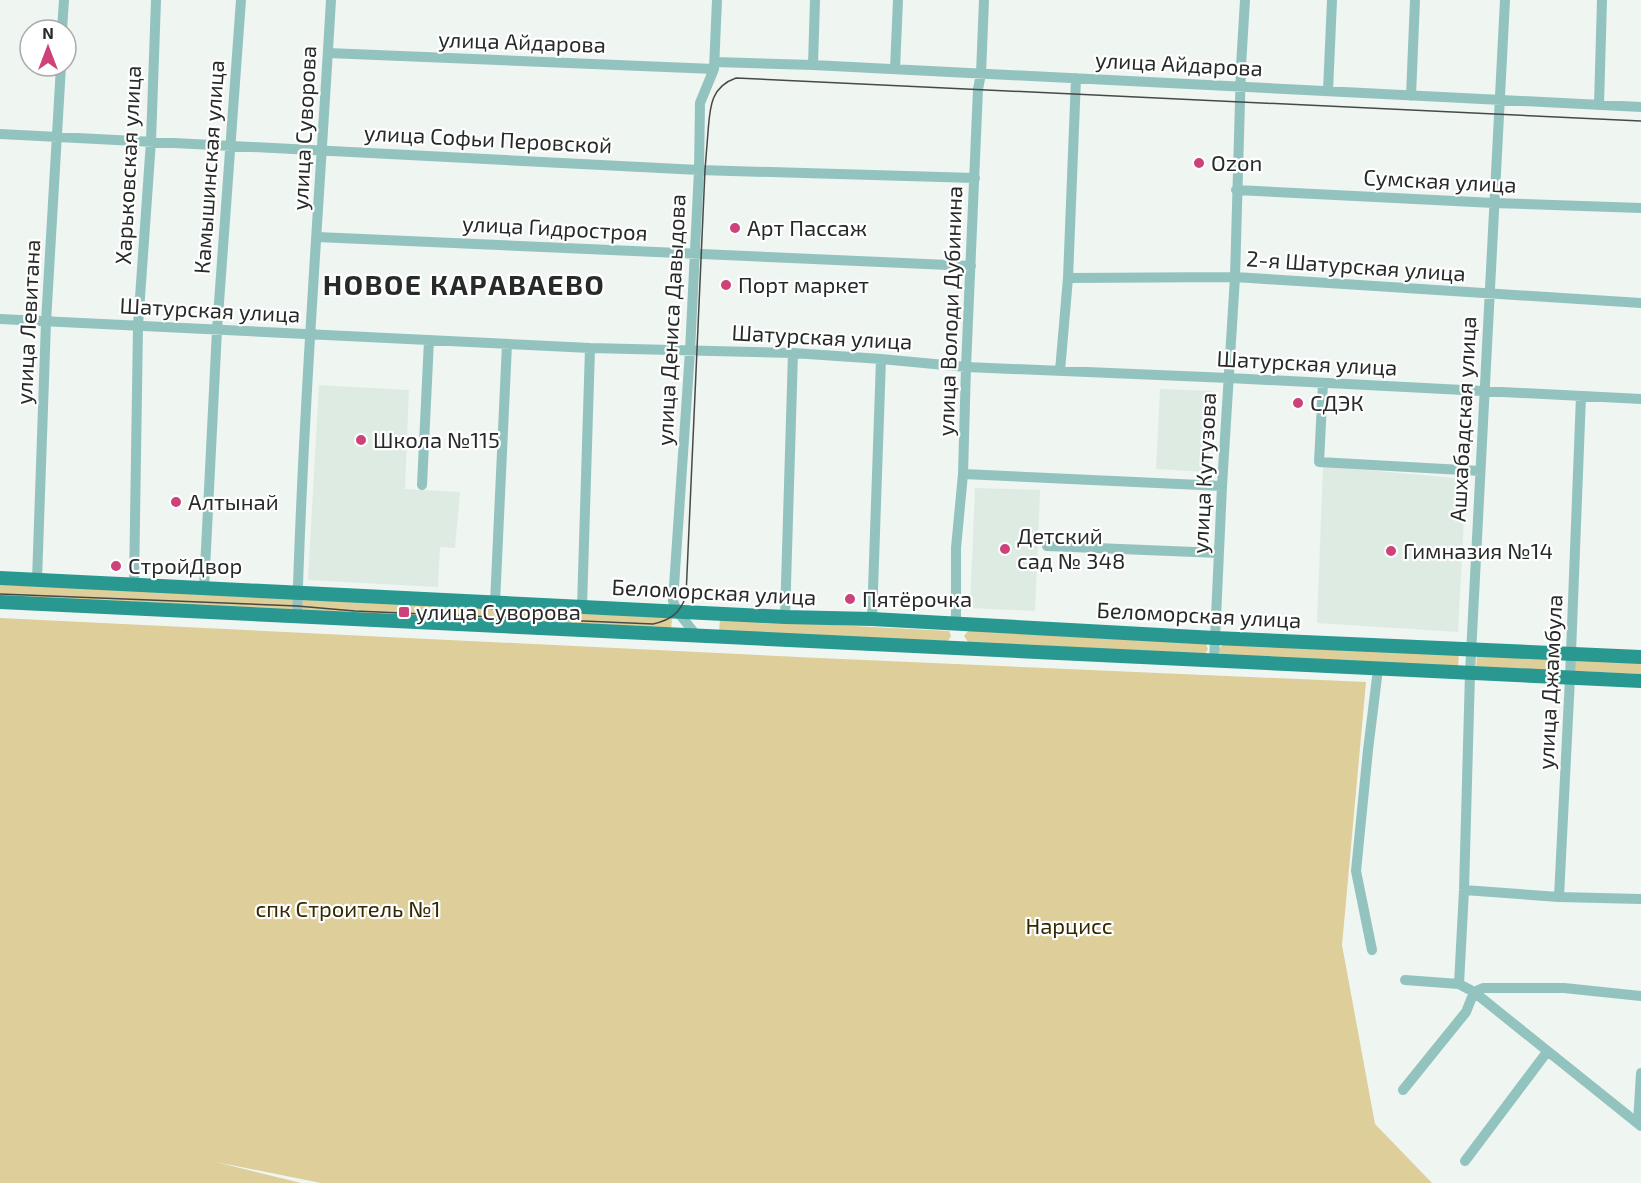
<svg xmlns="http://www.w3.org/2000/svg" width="1641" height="1183" viewBox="0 0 1641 1183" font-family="'Exo 2',sans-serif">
<rect width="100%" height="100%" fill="#eff5f1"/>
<!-- built -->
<path fill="#deebe2" d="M 319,385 L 409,390 L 405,489 L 460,492 L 455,548 L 440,547 L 438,587 L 308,580 Z
M 1160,389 L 1212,391 L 1208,472 L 1156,469 Z
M 1323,466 L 1466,479 L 1458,632 L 1317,623 Z
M 975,488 L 1040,490 L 1035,611 L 970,608 Z"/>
<!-- green -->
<path fill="#ddce9a" d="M 0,582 L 293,596 L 292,613 L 0,598 Z
M 301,597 L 672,617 L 671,632 L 301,612 Z
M 0,618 L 819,658 L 1366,682 L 1342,945 L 1375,1124 L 1432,1183 L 321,1183 L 216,1162 L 301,1183 L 0,1183 Z
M 720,619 L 949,631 L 951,636 L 948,641 L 719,632 Z
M 969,630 L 1205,642 L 1208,649 L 1204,656 L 968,642 L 964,636 Z
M 1224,643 L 1459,652 L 1458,667 L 1223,657 L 1218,650 Z
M 1477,655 L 1561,658 L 1561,671 L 1476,668 Z
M 1575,658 L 1641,661 L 1641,674 L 1575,671 Z"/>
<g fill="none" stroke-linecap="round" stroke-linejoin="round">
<!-- minor -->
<path stroke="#93c3be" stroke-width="10" d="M 62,30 L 64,0
M 328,53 L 714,69
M 715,62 L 813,65 L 1641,107
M 813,65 L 815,0
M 895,69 L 898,0
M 1328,91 L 1332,0
M 1411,96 L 1415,0
M 1599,105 L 1602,0
M 0,134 L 699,170 L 975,178
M 1236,190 L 1494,203 L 1641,208
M 317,237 L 971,266
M 1068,278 L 1235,277 L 1641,303
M 0,319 L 590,348 L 793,353 L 881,359 L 966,367 L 1229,378 L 1641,399
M 1060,371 L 1068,278 L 1076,78
M 1323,383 L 1319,462 L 1480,471
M 963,474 L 1222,486
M 422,485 L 429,340
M 1047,546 L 1219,553
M 37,580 L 46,322 L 61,66
M 134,585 L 138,326 L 151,141 L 156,0
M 204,589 L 217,330 L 241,0
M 495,603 L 507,344
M 582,607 L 590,348
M 297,617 C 303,411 319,206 331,0
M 785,617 L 793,353
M 872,619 L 881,359
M 956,623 L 956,548 L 963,474 L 966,367 L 978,89 L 981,74 L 984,0
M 697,636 L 677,611 L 673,601 L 690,351 L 699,170 L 700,103 L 714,69 L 717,0
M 1214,661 L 1222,486 L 1235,277 L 1241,66 L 1245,0
M 1464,890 L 1559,897 L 1641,899
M 1559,897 L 1570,678 L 1581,396
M 1372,950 L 1356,871 L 1368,750 L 1378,669
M 1405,980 L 1459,984 L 1474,992 L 1641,1126
M 1459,984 L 1464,890 L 1470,673 L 1505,0
M 1403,1090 L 1466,1012 L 1474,992 L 1483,988 L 1564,988 L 1641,996
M 1638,1123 L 1641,1073
M 1465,1161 L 1547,1052"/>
<!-- major -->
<path stroke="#289891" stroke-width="14" d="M 0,578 L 785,617 L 872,619 L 1215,638 L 1641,657
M 0,602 L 1641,681"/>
<!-- tram -->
<path stroke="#464947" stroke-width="1.5" d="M 0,594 L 297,606 L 355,611 L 653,624 C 671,620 680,613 686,596 L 705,170 C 706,157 707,145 708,132 C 710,108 710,87 736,78 L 1641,121"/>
</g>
<!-- markers -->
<g fill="#cc4279" stroke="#fff" stroke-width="2">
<circle cx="1199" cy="163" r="6"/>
<circle cx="735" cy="228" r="6"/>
<circle cx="726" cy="285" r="6"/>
<circle cx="1298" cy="403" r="6"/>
<circle cx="361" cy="440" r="6"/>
<circle cx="176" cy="502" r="6"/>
<circle cx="1005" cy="549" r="6"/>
<circle cx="1391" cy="551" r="6"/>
<circle cx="116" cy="566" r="6"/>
<circle cx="850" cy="599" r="6"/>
<rect x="398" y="606" width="12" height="12" rx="3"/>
</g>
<g text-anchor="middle" stroke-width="4.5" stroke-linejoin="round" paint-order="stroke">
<!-- street labels -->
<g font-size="22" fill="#282a29" stroke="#fff">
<text transform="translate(522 42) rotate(2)" y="8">улица Айдарова</text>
<text transform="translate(1179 64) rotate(3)" y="8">улица Айдарова</text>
<text transform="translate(304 128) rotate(-87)" y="8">улица Суворова</text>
<text transform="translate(488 139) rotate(3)" y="8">улица Софьи Перовской</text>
<text transform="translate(128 165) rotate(-87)" y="8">Харьковская улица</text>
<text transform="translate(209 167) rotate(-86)" y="8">Камышинская улица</text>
<text transform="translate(1440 181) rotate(3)" y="8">Сумская улица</text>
<text transform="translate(555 228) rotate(3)" y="8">улица Гидростроя</text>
<text transform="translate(1356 266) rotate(4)" y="8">2-я Шатурская улица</text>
<text transform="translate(210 310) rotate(3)" y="8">Шатурская улица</text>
<text transform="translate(950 311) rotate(-88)" y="8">улица Володи Дубинина</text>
<text transform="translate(671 320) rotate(-87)" y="8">улица Дениса Давыдова</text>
<text transform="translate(28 322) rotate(-87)" y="8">улица Левитана</text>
<text transform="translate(822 337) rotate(3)" y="8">Шатурская улица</text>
<text transform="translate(1307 363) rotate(3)" y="8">Шатурская улица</text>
<text transform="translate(1463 419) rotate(-87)" y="8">Ашхабадская улица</text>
<text transform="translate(1204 473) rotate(-87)" y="8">улица Кутузова</text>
<text transform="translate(714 592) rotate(3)" y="8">Беломорская улица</text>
<text transform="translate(1199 615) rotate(3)" y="8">Беломорская улица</text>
<text transform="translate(1550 682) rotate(-87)" y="8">улица Джамбула</text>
</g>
<!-- poi labels -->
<g font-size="22" fill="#282a29" stroke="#fff" text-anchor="start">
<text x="1211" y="171">Ozon</text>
<text x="747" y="236">Арт Пассаж</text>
<text x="738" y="293">Порт маркет</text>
<text x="1310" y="411">СДЭК</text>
<text x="373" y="448">Школа №115</text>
<text x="188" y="510">Алтынай</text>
<text x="1017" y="544">Детский<tspan x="1017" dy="25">сад № 348</tspan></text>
<text x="1403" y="559">Гимназия №14</text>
<text x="128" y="574">СтройДвор</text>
<text x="862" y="607">Пятёрочка</text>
<text x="416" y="620">улица Суворова</text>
</g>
<!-- park labels -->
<g font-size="22" fill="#332901" stroke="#fff">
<text x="348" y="917">спк Строитель №1</text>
<text x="1069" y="934">Нарцисс</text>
</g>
<!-- district labels -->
<g font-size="28" font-weight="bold" letter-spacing="1.5" fill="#282a29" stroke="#fff">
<text x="464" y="295">НОВОЕ КАРАВАЕВО</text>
</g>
</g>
<!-- north arrow -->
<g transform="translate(48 48)"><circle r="28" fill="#ffffff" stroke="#a9aaa9" stroke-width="1.5"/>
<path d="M0-4.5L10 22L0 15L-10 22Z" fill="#cc4279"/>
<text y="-9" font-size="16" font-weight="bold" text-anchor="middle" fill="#282a29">N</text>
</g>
</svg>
